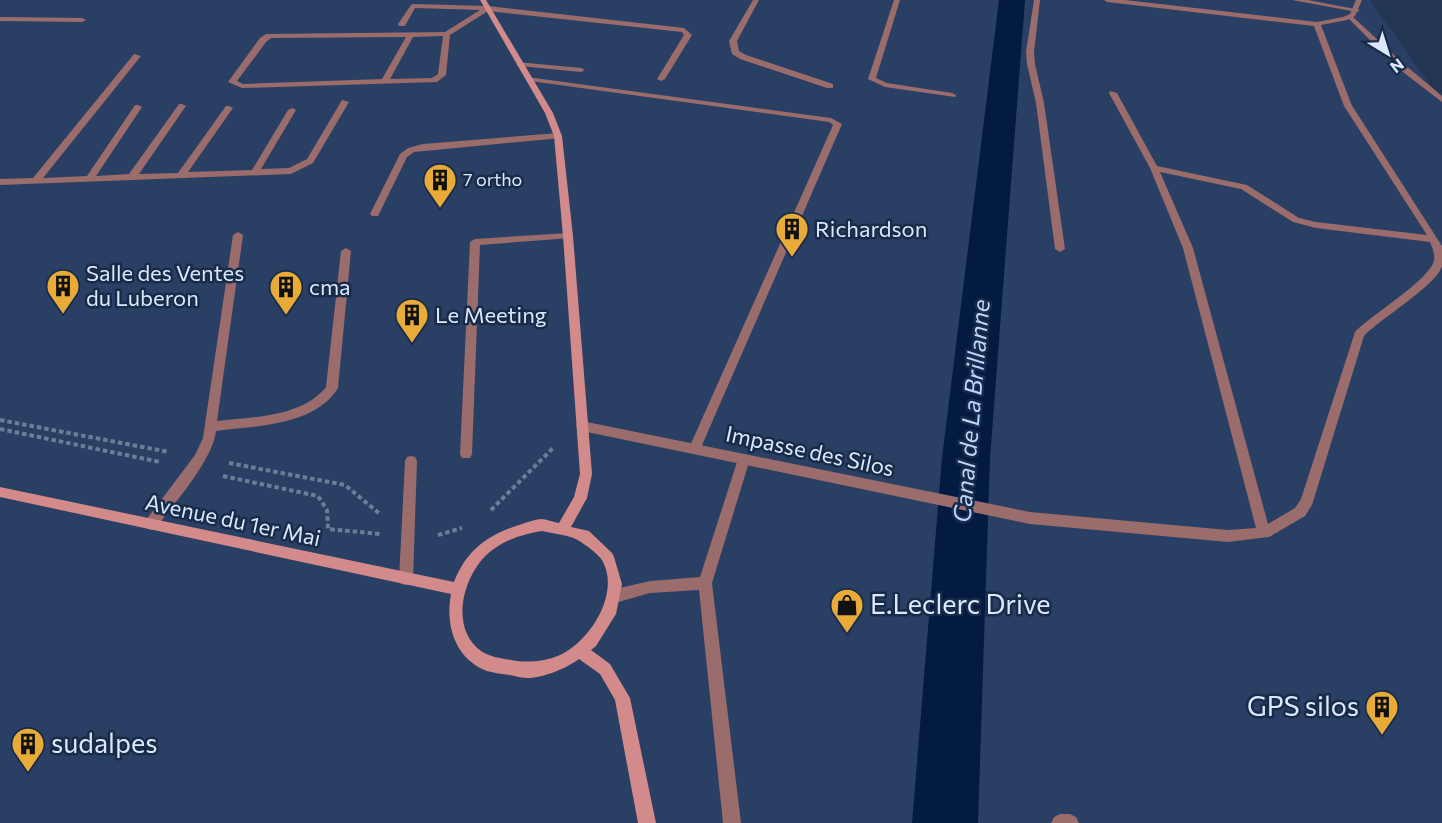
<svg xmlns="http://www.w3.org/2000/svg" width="1442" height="823" viewBox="0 0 1442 823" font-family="Commissioner,sans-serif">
<rect width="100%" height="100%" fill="#223553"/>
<!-- built -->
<path fill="#293f63" d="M 0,0 L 1370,0 L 1442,101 L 1442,823 L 0,823 Z"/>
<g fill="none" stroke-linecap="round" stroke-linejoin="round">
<!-- canal -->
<path fill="#031b41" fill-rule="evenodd" d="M 999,0 L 1025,0 L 990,458 L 978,823 L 912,823 L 942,458 Z"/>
<!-- path -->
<path stroke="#6d7d97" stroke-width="4" stroke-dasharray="4.5 3" stroke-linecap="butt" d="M 0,420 L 169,452
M 0,429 L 160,462
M 229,463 L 345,485 L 380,514
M 223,476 L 318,496 L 327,510 L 328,529 L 380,534
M 491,510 L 554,447
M 438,535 L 462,528"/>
<!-- lane -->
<path fill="#9a6c6c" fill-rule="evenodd" d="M 753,0 L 759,0 L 737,41 L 739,51 L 746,55 L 833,84 L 833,88 L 827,88 L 740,59 L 732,54 L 729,41 Z
M 894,0 L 900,0 L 876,78 L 887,83 L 952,93 L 956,95 L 955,97 L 885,87 L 868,79 Z
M 1034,0 L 1040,0 L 1034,52 L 1035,64 L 1044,103 L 1065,249 L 1060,252 L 1055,249 L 1036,103 L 1027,64 L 1026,52 Z
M 1292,0 L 1308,0 L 1360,10 L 1357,12 Z
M 413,4 L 488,6 L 684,28 L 692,35 L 665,79 L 661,81 L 657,79 L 684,35 L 682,32 L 488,11 L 450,35 L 446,75 L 437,82 L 242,88 L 228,82 L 260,38 L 266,34 L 445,32 L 480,10 L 415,8 L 405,26 L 399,26 L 398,24 L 411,5 ZM 443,36 L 438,74 L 432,78 L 390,79 L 413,37 ZM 406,37 L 382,79 L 243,84 L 237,81 L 266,42 L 271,38 Z
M 1348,16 L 1352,16 L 1405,65 L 1442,96 L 1442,102 L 1399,69 L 1348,18 Z
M 0,17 L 82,18 L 86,20 L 82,22 L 0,21 Z
M 134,54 L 141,56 L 43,178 L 87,176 L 135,105 L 138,105 L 142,107 L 96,176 L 129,174 L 179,104 L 182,104 L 186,106 L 139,174 L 178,173 L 226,106 L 229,106 L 233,108 L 188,172 L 252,170 L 288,110 L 292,108 L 296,110 L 261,169 L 289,168 L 307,159 L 342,100 L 349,102 L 313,163 L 291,174 L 0,185 L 0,179 L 33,178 Z
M 517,62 L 581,68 L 585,70 L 581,72 L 520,66 L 517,66 Z
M 527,77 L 831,118 L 842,124 L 699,452 L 691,452 L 689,448 L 833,125 L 829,122 L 530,81 L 526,79 Z
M 1110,91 L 1117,93 L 1157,166 L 1247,185 L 1299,218 L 1316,222 L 1427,235 L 1344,106 L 1351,104 L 1442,246 C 1442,252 1442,260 1442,266 C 1437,285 1380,319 1364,336 L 1312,505 L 1305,516 L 1269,537 L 1228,542 L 1030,524 L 1025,522 L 1023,518 L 1025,514 L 1030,512 L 1228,530 L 1256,528 L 1183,248 L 1150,168 L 1109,93 ZM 1160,172 L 1241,189 L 1293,222 L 1316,228 L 1430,242 C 1432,247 1435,254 1434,260 C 1431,279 1371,315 1355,332 L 1301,499 L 1295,508 L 1268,524 L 1193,248 Z
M 558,133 L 561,134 L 561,138 L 414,152 L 407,157 L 378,216 L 372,216 L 370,214 L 400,154 L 408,148 L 423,144 Z
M 238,232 L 243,235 L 217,421 C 253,417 302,417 326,387 L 341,251 L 346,248 L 351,251 L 338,388 C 315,426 255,426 216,431 C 212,462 174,503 156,528 L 151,530 L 146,528 L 144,524 L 146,520 L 195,455 L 203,438 L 233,235 Z
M 568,233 L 573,236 L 571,238 L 480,245 L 472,454 L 470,458 L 462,458 L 460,454 L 470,242 L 475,239 Z
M 744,454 L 748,455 L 750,459 L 712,583 L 741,823 L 723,823 L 699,590 L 650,593 L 615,603 L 610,601 L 608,596 L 610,591 L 615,589 L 650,581 L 700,577 L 738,459 L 740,455 Z
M 411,456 L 415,457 L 417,461 L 413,579 L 411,584 L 406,585 L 401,584 L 399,579 L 405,461 L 407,457 Z
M 1060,814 L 1070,814 L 1076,817 L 1079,823 L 1051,823 L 1054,817 Z"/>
<!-- street -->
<path fill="#9a6c6c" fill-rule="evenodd" d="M 1104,0 L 1125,0 L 1317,22 L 1343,17 L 1350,14 L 1356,0 L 1362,0 L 1355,16 L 1347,20 L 1321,25 L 1352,106 L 1348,108 L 1344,106 L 1314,26 L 1107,2 Z
M 582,421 L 1030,512 L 1035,514 L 1037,518 L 1035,522 L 1030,524 L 582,431 L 578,429 L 576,426 L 578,423 Z"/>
<!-- secondary -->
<path fill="#d28a8b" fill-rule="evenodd" d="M 480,0 L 486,0 L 553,113 L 562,136 L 573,236 L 592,474 L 587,498 L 571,527 L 589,531 L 612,553 L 614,557 L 622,584 L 616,614 L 596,646 L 591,650 L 610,664 L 630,698 L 656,823 L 638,823 L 615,700 L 600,674 L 579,659 C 567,668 543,678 528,678 C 522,678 515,676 510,675 C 502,674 494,673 487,671 C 455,659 445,625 451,594 L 0,497 L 0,487 L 454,582 C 465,553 485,537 513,527 C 522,524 532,520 541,519 C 546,519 553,522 559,523 L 574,497 L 580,474 L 563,236 L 554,136 L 545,113 ZM 542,531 C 554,534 572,535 581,542 C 587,546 598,554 602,560 C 621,593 590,641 560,655 C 544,662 527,663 511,660 C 500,658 490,657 481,651 C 448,627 464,572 491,551 C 506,539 524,534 542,531 Z"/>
</g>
<!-- icons -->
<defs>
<g id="building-pin" transform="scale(1.725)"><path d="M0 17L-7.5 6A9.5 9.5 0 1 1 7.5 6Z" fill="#e8ab37" stroke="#182b48"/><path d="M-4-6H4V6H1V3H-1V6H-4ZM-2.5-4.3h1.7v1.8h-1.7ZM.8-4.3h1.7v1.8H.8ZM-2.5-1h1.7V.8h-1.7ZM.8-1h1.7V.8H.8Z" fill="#111"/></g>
<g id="shop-pin" transform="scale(1.725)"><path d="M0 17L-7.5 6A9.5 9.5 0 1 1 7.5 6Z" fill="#e8ab37" stroke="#182b48"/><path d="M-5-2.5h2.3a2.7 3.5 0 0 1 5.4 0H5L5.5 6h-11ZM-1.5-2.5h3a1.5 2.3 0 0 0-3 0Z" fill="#111"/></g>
</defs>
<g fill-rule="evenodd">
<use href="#building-pin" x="440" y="180"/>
<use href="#building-pin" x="792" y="229"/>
<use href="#building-pin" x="63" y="286"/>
<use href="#building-pin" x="286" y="287"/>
<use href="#building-pin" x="412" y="315"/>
<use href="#shop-pin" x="847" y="605"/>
<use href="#building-pin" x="1382" y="707"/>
<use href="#building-pin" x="28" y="744"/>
</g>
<g text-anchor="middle" stroke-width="5" stroke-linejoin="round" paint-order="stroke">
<!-- far-poi labels -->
<g font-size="18" fill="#dbe7fb" stroke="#182b48" text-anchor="start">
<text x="463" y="186">7 ortho</text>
</g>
<!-- poi labels -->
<g font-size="22" fill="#dbe7fb" stroke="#182b48" text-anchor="start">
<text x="815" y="237">Richardson</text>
<text x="86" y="281">Salle des Ventes<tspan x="86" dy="25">du Luberon</tspan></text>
<text x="309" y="295">cma</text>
<text x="435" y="323">Le Meeting</text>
</g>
<!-- street labels -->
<g font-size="22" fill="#dbe7fb" stroke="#182b48">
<text transform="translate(810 451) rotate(12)" y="8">Impasse des Silos</text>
<text transform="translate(233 520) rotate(12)" y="8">Avenue du 1er Mai</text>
</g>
<!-- water labels -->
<g font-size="24" font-style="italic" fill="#bad5ff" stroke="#182b48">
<text transform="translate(972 411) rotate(-85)" y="8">Canal de La Brillanne</text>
</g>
<!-- near-poi labels -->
<g font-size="27" fill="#dbe7fb" stroke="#182b48" text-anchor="start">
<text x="870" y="614">E.Leclerc Drive</text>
<text x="1359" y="716" text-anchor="end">GPS silos</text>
<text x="51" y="753">sudalpes</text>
</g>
</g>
<!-- north arrow -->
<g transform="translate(1388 54) rotate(142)" stroke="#182b48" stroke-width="4.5" paint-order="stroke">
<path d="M0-4.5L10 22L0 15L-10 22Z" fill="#dbe7fb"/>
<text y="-9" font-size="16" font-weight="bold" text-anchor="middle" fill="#dbe7fb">N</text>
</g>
</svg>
